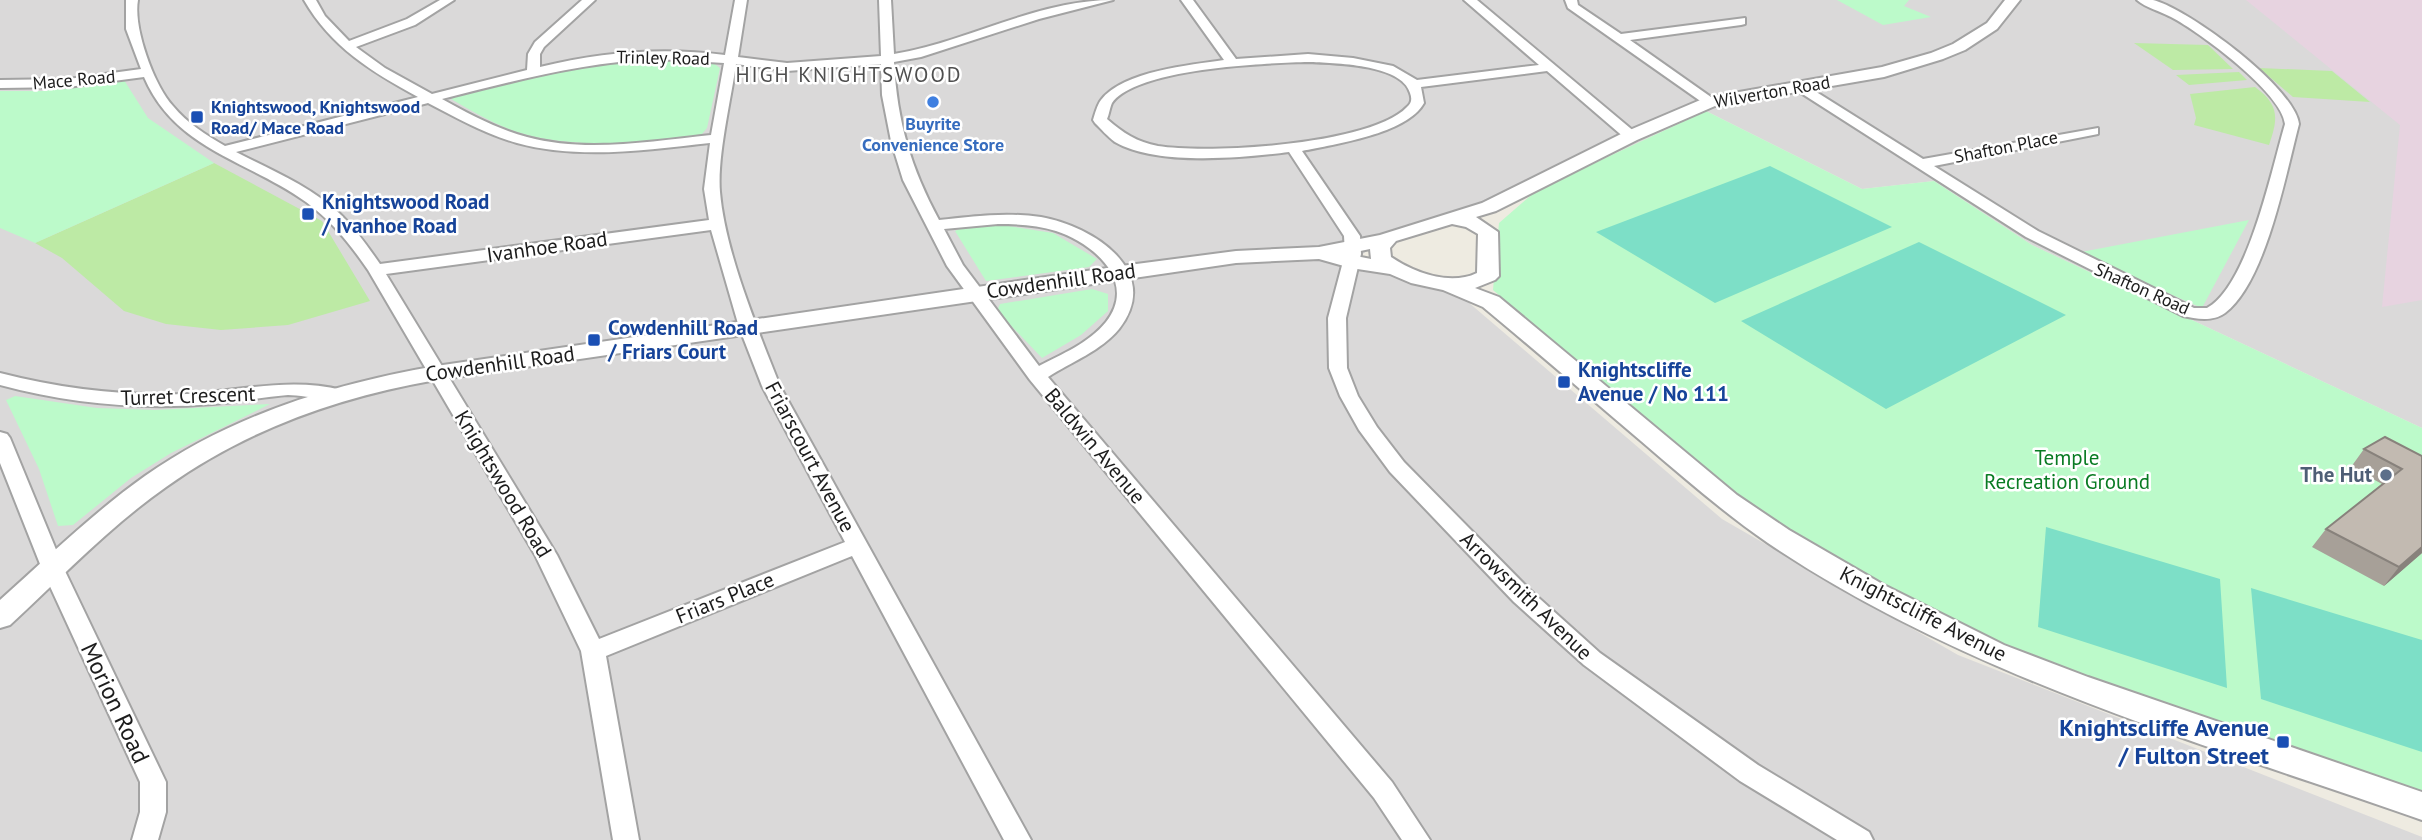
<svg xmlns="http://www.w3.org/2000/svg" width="2422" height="840" viewBox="0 0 2422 840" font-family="'PT Sans',sans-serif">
<rect width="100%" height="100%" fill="#eeebe1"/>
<!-- residential -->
<path fill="#dad9d9" d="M 0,0 L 2422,0 L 2422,428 L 2032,245 L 1934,181 L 1862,189 L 1706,111 L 1537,190 L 1391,230 L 1356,260 L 1461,296 L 1722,519 L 1958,655 L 2422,837 L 2422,840 L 0,840 Z"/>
<!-- industrial -->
<path fill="#e7d3e0" d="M 2246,0 L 2422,0 L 2422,300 L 2382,307 L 2400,125 Z"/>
<!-- grass -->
<path fill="#bdeaa5" d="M 2134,43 L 2208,45 L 2233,69 L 2173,70 Z
M 2259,68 L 2332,71 L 2370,102 L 2293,97 Z
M 2239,72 L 2247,80 L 2189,85 L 2176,75 Z
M 2255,87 C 2280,105 2278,119 2269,145 L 2194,125 L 2196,118 L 2190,94 Z
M 214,163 L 322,221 L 370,301 L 288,325 L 221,330 L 166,324 L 124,311 L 62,258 L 35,243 Z"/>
<!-- park -->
<path fill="#bcfaca" d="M 1837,0 L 1909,0 L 1904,6 L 1931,17 L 1883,25 Z
M 667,59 L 712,62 L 720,68 L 707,128 L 702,134 C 651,147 563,148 514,131 C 492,123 472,111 451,99 L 458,95 C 527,77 594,61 667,59 Z
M 124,80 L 148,118 L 214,163 L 35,243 L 0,228 L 0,91 L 42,91 Z
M 1706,111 L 1862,189 L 1934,181 L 2032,245 L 2422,428 L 2422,797 L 1988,642 L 1749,510 L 1493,290 L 1499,223 L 1537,190 Z
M 2249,220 L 2202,308 L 2076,253 Z
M 996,224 L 1053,233 L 1097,259 L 1089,267 L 986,281 L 955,231 L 965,226 Z
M 1092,289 L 1108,294 L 1108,311 L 1081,335 L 1042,358 L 997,311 L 1000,304 Z
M 15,396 L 97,408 L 155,410 L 270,404 L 171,453 L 131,478 L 73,525 L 58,526 L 39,469 L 6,400 Z"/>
<!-- pitch -->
<path fill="#7ddfc7" d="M 1770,166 L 1892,227 L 1715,303 L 1596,232 Z
M 1919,242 L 2066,315 L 1886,409 L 1741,321 Z
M 2046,527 L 2220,579 L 2227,688 L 2038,627 Z
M 2251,588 L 2422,640 L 2422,752 L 2261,699 Z"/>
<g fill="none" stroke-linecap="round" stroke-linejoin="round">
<!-- minor casing -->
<g stroke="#a3a3a3" stroke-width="4">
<path id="minor" d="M 126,0 L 138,0 C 133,28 154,85 173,106 C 187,123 206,135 225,146 L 418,97 C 372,72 331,47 304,0 L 316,0 L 325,16 L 349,41 L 407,19 L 440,0 L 454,0 L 415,25 L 356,47 L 385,68 L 432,94 L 527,70 L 528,54 L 535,42 L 582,0 L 595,0 L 544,47 L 540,54 L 540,67 C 600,52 663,47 725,55 L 735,0 L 747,0 L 738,57 L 787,63 L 881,56 L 879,0 L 891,0 L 894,54 C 967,42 1037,0 1113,0 L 1039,19 L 921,57 L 894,62 C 897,122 911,168 939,220 C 973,216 1007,212 1041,217 C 1092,226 1164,271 1119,329 C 1101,351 1071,362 1048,377 L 1392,782 L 1430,840 L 1402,840 L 1374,798 L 1030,380 L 947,266 L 903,180 L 891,141 L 882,95 L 881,64 L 787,71 L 736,64 C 731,100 717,157 720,192 C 725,252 758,330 780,386 L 1031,840 L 1004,840 L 852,556 L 606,656 L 639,840 L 613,840 L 581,651 L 535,555 L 368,270 C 350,244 332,221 306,202 C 248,160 175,150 144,77 L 68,87 L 0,88 L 0,80 L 68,79 L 141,69 L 126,29 ZM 657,59 L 724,63 L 711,135 C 652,141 585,153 527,137 C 497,129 469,114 442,99 C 514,81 583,62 657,59 ZM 428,103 C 457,118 485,134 517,143 C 579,160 646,150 710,143 L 704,189 L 709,220 L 380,264 C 368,247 355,228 339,213 C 310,186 271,170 236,152 ZM 998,224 C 1018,224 1038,225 1056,231 C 1093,243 1138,281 1106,322 C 1089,343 1062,354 1039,366 L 963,265 L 944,229 ZM 711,230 L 739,327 L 762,386 L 845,542 L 599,639 L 557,555 L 386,274 Z
M 1181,0 L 1193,0 L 1236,59 L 1308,54 L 1353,58 L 1393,66 L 1417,80 L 1539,65 L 1464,0 L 1477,0 L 1636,133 L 1636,139 L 1626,139 L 1547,71 L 1421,87 L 1424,103 C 1407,134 1335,144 1302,151 L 1360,236 L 1361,254 L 1346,318 L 1347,368 L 1358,396 L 1377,427 L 1404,462 L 1530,590 L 1600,653 L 1758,765 L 1869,832 L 1873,840 L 1837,840 L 1740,781 L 1584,665 L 1514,602 L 1390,472 L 1359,430 L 1340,396 L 1329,368 L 1328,318 L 1345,254 L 1344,236 L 1289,152 C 1243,158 1156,166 1115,142 C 1108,137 1101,129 1095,123 L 1093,120 C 1095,114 1097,105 1101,100 C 1123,71 1190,65 1224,60 ZM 1308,62 C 1333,63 1402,64 1410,93 C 1412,98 1412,103 1407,107 C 1371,145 1209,154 1158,146 C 1137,142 1123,133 1107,119 C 1109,115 1110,107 1112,103 C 1137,68 1267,63 1308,62 Z
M 1565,0 L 1577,0 L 1578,5 L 1621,34 L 1745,18 L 1745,24 L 1741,25 L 1630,40 L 1718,102 L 1711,106 L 1706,105 L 1568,8 Z
M 2137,0 C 2142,0 2149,0 2153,0 C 2189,9 2295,88 2299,124 C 2286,173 2266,282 2225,313 C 2213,322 2196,319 2183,316 L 2026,237 L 1790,86 L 1792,83 L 1802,83 L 1923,159 L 2098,128 L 2098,134 L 2093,135 L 1934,166 L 2038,231 L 2194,308 L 2207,308 C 2248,286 2272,168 2285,124 C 2282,93 2200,32 2171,17 C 2160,11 2146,8 2137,0 Z
M 0,373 C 62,389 123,396 187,394 C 238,391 290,377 342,390 L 344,394 C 337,403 302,395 288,395 C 263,397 238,402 213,404 C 141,410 70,404 0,385 Z
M 0,432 L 7,434 L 10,438 L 64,569 L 166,782 L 166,812 L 158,840 L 132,840 L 140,812 L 140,782 L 42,569 L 0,463 Z"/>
</g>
<!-- tertiary casing -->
<g stroke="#a3a3a3" stroke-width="4">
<path id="tertiary" d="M 2005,0 L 2020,0 L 1997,29 L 1965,50 L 1943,59 L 1884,77 L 1715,106 L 1637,140 L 1496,211 L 1476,217 L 1498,232 L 1499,276 L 1495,280 L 1475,288 L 1499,297 L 1737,495 L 1789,530 L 1884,585 L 2004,645 L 2088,677 L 2422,792 L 2422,820 C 2199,742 1966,676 1768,543 C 1723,512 1682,476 1641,441 C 1588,396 1536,351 1483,307 L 1443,290 L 1411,283 L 1390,274 L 1351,268 L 1319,259 L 1236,263 L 436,380 C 339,397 247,429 166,487 C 109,527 61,578 10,625 L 0,628 L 0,600 C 47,558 93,513 145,476 C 232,415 333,384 436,366 L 1121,266 L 1236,251 L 1319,247 L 1380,235 L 1482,203 L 1625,132 L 1705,98 L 1882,67 L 1931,53 L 1953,44 L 1987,23 ZM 1452,224 L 1466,227 L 1478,234 L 1477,273 C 1450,286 1415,273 1391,257 L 1390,248 L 1396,241 ZM 1370,249 L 1371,259 L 1346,254 Z"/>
</g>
<!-- minor -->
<use href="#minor" fill="#fff" fill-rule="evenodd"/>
<!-- tertiary -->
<use href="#tertiary" fill="#fff" fill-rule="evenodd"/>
</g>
<!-- wall -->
<path fill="#a7a098" d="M 2364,449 L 2422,456 L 2422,553 L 2384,586 L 2312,547 L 2326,529 L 2382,484 L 2351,467 Z"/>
<!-- shaded-wall -->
<path fill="#88827c" d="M 2422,547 L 2422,553 L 2384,586 L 2399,567 Z"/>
<!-- building -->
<path fill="#c2bab1" stroke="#88827c" stroke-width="2" d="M 2385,437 L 2422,456 L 2422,547 L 2399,567 L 2326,529 L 2402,469 L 2364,449 Z"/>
<!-- markers -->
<circle fill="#3f7fe0" stroke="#fff" stroke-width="2.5" cx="933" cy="102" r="7"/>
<g fill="#1a4fb4" stroke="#fff" stroke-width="2.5">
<rect x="190" y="110" width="14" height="14" rx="3.5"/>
<rect x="301" y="207" width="14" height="14" rx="3.5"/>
<rect x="587" y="333" width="14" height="14" rx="3.5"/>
<rect x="1557" y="375" width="14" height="14" rx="3.5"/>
<rect x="2276" y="735" width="14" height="14" rx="3.5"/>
</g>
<circle fill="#5c6f8a" stroke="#fff" stroke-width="2.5" cx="2386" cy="475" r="7"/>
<g text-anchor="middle" stroke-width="5" stroke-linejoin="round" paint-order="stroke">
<!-- far-street labels -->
<g font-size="18" fill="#1c1c1c" stroke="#fff">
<text transform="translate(663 58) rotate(1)" y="6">Trinley Road</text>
<text transform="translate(74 80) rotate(-5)" y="6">Mace Road</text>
<text transform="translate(1772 92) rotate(-10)" y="6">Wilverton Road</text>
<text transform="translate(2006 147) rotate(-11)" y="6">Shafton Place</text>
<text transform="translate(2142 289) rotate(24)" y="6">Shafton Road</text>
</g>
<!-- far-transit labels -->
<g font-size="18" font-weight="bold" fill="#164399" stroke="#fff" text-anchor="start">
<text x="211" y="113">Knightswood, Knightswood<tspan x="211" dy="21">Road/ Mace Road</tspan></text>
</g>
<!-- far-shop labels -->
<g font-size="18" font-weight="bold" fill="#366cbe" stroke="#fff">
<text x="933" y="130">Buyrite<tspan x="933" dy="21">Convenience Store</tspan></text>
</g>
<!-- far-quarter labels -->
<g font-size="21" letter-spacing="2" fill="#4f4f4f" stroke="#fff">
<text x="849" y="82">HIGH KNIGHTSWOOD</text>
</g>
<!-- transit labels -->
<g font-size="21" font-weight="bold" fill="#164399" stroke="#fff" text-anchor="start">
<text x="322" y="209">Knightswood Road<tspan x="322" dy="24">/ Ivanhoe Road</tspan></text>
<text x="608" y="335">Cowdenhill Road<tspan x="608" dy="24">/ Friars Court</tspan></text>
<text x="1578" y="377">Knightscliffe<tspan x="1578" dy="24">Avenue / No 111</tspan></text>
</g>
<!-- street labels -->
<g font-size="21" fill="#1c1c1c" stroke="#fff">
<text transform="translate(547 247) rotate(-8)" y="7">Ivanhoe Road</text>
<text transform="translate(1061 281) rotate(-8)" y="7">Cowdenhill Road</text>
<text transform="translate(500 364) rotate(-8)" y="7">Cowdenhill Road</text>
<text transform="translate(188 396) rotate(-2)" y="7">Turret Crescent</text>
<text transform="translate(1095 446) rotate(50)" y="7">Baldwin Avenue</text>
<text transform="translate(810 457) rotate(62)" y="7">Friarscourt Avenue</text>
<text transform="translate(503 484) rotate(59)" y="7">Knightswood Road</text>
<text transform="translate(1526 596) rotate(44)" y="7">Arrowsmith Avenue</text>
<text transform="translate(725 598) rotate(-22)" y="7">Friars Place</text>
<text transform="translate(1923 614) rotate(27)" y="7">Knightscliffe Avenue</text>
</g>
<!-- park labels -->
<g font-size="21" fill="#097b23" stroke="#fff">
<text x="2067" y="465">Temple<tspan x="2067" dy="24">Recreation Ground</tspan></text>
</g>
<!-- service labels -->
<g font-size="21" font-weight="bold" fill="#4e5e75" stroke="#fff" text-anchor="end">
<text x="2372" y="482">The Hut</text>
</g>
<!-- near-street labels -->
<g font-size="24" fill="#1c1c1c" stroke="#fff">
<text transform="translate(115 703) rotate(65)" y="8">Morion Road</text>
</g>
<!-- near-transit labels -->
<g font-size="24" font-weight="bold" fill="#164399" stroke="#fff" text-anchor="end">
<text x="2269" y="736">Knightscliffe Avenue<tspan x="2269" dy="28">/ Fulton Street</tspan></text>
</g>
</g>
</svg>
